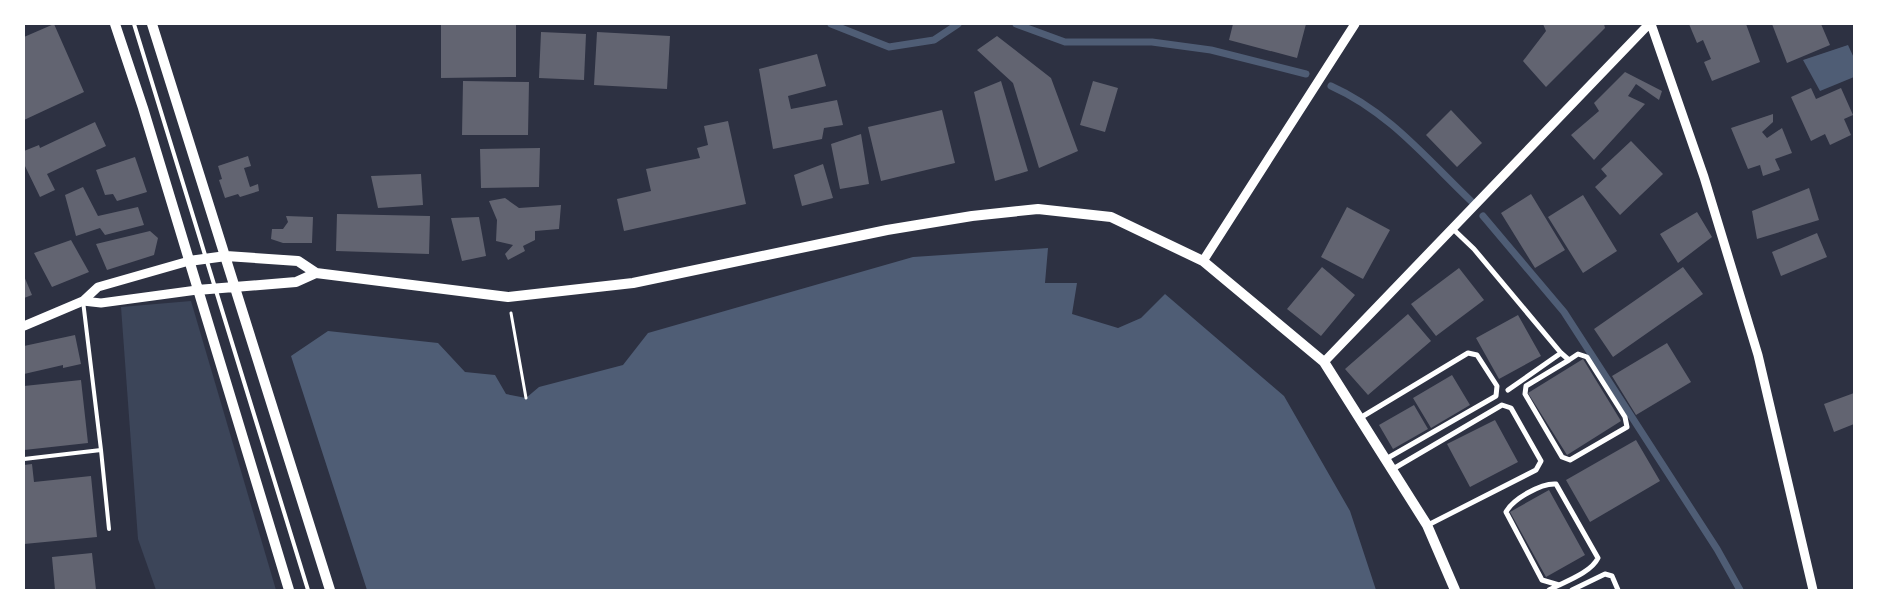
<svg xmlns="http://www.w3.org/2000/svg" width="1878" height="614" viewBox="0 0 1878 614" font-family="Inter,sans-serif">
<rect width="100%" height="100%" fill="#2d3142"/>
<!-- green -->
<path fill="#3c4559" d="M 191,301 L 276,590 L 156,590 L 138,539 L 121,307 Z"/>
<!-- water -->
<path fill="#4f5d75" d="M 1848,45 L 1854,58 L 1854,77 L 1820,91 L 1803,60 Z
M 1048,248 L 1045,283 L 1077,283 L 1072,314 L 1118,328 L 1141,318 L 1165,294 L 1284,396 L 1350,511 L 1376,590 L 367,590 L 291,356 L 328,331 L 438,343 L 465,372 L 495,375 L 506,394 L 526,398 L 539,387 L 623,365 L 648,333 L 913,257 Z"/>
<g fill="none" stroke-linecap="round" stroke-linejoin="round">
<!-- stream -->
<path stroke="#4f5d75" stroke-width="7" d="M 831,24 L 889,47 L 934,40 L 958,24
M 1016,24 L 1065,42 L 1152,42 L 1211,50 L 1306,74
M 1331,86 C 1389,112 1426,158 1471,201
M 1483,216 L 1564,312 L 1717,549 L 1740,590"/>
</g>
<!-- building -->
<path fill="#626471" d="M 54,24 L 84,92 L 24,120 L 24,37 Z
M 441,24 L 516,24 L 516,77 L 441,78 Z
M 1233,24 L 1306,24 L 1297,58 L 1229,40 Z
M 1543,24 L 1604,24 L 1605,28 L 1546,87 L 1523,61 L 1546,31 Z
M 1689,24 L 1746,24 L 1760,62 L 1712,81 L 1704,62 L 1711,59 L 1703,40 L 1697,43 Z
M 1772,24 L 1821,24 L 1830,45 L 1787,63 Z
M 541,32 L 586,34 L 584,80 L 539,78 Z
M 597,32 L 670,36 L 667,89 L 594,85 Z
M 997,36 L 1051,78 L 1078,151 L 1039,168 L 1013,83 L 977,50 Z
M 817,54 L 826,86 L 788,96 L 791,109 L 837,100 L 843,125 L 824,128 L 822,139 L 773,149 L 759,69 Z
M 1625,72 L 1662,91 L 1659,100 L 1636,84 L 1628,96 L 1645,104 L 1594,160 L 1571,135 L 1599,111 L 1594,103 Z
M 463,81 L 529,82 L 528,135 L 462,135 Z
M 1001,81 L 1028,171 L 995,181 L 974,92 Z
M 1093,81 L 1118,88 L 1105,132 L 1080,125 Z
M 1811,88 L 1816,99 L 1841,88 L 1853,115 L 1844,119 L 1851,135 L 1830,145 L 1825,134 L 1811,141 L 1791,97 Z
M 942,110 L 955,163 L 881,181 L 868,127 Z
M 1451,110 L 1482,143 L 1457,167 L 1426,135 Z
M 1773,114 L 1773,122 L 1762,132 L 1767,138 L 1782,128 L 1792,153 L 1775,159 L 1780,170 L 1763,176 L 1760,165 L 1748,169 L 1731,128 Z
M 728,121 L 746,204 L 624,231 L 617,199 L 651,191 L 646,169 L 700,158 L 697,148 L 708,145 L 704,126 Z
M 95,122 L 106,146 L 47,174 L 55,190 L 40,197 L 24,164 L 24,151 L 39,145 L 40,148 Z
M 861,134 L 869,184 L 840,189 L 831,144 Z
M 1631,141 L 1663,174 L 1620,215 L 1595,187 L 1607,176 L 1601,169 Z
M 540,148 L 539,187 L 481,188 L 480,149 Z
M 248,156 L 251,166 L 244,168 L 250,187 L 258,184 L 259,191 L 240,197 L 238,194 L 225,198 L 219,180 L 222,179 L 218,166 Z
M 135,157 L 147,192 L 117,201 L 113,194 L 105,195 L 96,170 Z
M 823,164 L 833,198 L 802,206 L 794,175 Z
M 421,174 L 423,205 L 378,208 L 371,176 Z
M 83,187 L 98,216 L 138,207 L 144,225 L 105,235 L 100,228 L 76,236 L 65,195 Z
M 1809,188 L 1819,220 L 1757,239 L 1752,211 Z
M 1531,194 L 1565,250 L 1535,268 L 1501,213 Z
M 1583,195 L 1617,251 L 1583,273 L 1548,217 Z
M 505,198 L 519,208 L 561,205 L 559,229 L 535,231 L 535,240 L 523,246 L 525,251 L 508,260 L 505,254 L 513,245 L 496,241 L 497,220 L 489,201 Z
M 1347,207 L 1390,230 L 1363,279 L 1321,257 Z
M 1697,212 L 1712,237 L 1678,263 L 1660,234 Z
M 337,214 L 430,216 L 429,254 L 336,251 Z
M 286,216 L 313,217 L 312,243 L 283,243 L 271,239 L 272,229 L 283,229 L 288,222 Z
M 479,217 L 486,256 L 462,261 L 451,218 Z
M 150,231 L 158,238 L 154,255 L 107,270 L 96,244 Z
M 1817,233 L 1827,257 L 1781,276 L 1772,252 Z
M 71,240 L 89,272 L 52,287 L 34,253 Z
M 1322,267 L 1355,295 L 1321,336 L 1287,309 Z
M 1683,267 L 1703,294 L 1613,357 L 1594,329 Z
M 1459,268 L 1484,300 L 1436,336 L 1411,304 Z
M 24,276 L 32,295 L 24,298 Z
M 1408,314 L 1431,341 L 1368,395 L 1345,369 Z
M 1518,315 L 1541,356 L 1499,379 L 1476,338 Z
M 75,335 L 81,364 L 63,368 L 63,365 L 24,374 L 24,346 Z
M 1667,343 L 1691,382 L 1636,415 L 1612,376 Z
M 1583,359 L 1621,421 L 1567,455 L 1528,393 Z
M 1452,375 L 1470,405 L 1431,428 L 1413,398 Z
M 81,380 L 88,443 L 24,450 L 24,386 Z
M 1854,393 L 1854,424 L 1834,432 L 1824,404 Z
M 1414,405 L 1428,429 L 1393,449 L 1379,425 Z
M 1495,420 L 1518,462 L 1470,487 L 1447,444 Z
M 1636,440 L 1660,481 L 1590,522 L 1566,480 Z
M 32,464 L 34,482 L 91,476 L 97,537 L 24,544 L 24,465 Z
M 1549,490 L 1585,555 L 1546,577 L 1510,512 Z
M 92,553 L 96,590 L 55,590 L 52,557 Z"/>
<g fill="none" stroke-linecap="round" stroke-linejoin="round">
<!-- path -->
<path stroke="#fff" stroke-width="3" d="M 511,313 L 526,398"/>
<!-- service -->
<path stroke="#fff" stroke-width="4" d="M 134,24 L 308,590
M 83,301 L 101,450
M 24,459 L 101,450 L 109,529"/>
<!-- minor -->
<path stroke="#fff" stroke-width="5" d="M 1452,228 L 1474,249 L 1561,353 L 1569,360 L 1578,354 L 1587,357 L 1625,417 L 1627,427 L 1570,460 L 1562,457 L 1525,394 L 1526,386 L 1569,360
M 1508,390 L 1561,353
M 1360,418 L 1468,353 L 1477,355 L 1497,386 L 1496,396 L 1386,459
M 1393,469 L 1502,405 L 1511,408 L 1541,461 L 1536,470 L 1428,525
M 1549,590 C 1564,582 1591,573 1598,558 L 1556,484 C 1541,483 1513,499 1506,512 L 1542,580 L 1559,585
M 1572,590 L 1605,574 L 1612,576 L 1618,590"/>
<!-- tertiary -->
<path stroke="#fff" stroke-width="9" d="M 1651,24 L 1704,177 L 1758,355 L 1813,590
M 1203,261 L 1355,24
M 83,301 L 98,287 L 189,261
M 24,326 L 83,301 L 101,303 L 197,290
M 1324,362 L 1649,24"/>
<!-- secondary -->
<path stroke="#fff" stroke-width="10" d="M 115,24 L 143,108 L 289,590
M 152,24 L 330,590
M 189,261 L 226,256 L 298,261 L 316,273
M 197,290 L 296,282 L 316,273 L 508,297 L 633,283 L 887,230 L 972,216 L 1038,209 L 1111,217 L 1203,261 L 1324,362 L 1427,525 L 1455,590"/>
</g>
<!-- border -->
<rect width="1878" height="614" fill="none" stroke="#ffffff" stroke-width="50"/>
</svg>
